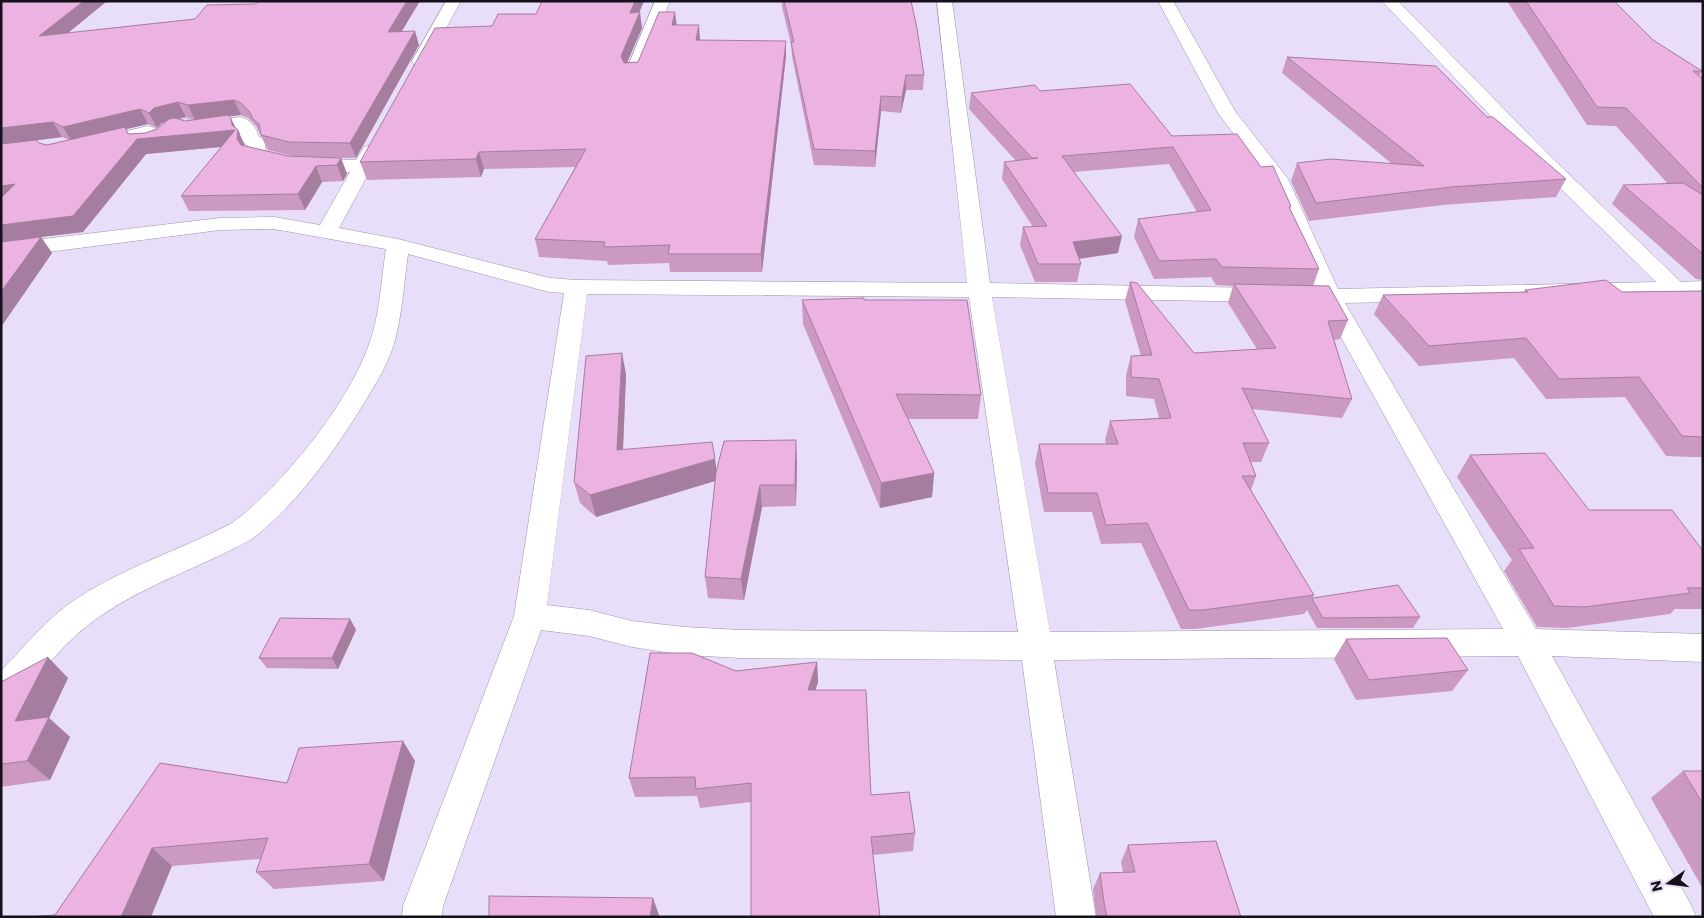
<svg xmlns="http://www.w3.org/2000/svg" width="1704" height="918" viewBox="0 0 1704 918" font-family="Poppins,sans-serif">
<rect width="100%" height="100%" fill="#e9def9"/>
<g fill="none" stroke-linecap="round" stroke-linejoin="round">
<!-- street casing -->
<g stroke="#9b92ab" stroke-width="1">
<path id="street" d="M 446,1 L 461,1 L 426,65 L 414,65 L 412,61 Z
M 655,1 L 670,1 L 641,73 L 639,77 L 627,77 L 625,73 Z
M 937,1 L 952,1 L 990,283 L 1315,289 L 1268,180 L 1218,113 L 1158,1 L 1173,1 L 1235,111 L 1288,179 L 1338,289 L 1656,282 L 1538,166 L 1382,1 L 1398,1 L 1552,158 L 1681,282 L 1703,281 L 1703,295 L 1345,303 L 1536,629 L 1703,634 L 1703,662 L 1552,656 L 1690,903 L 1696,917 L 1654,917 L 1518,656 L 1054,660 L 1096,917 L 1056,917 L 1022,660 L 741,658 L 684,655 L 632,647 L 589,636 L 541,630 L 443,906 L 442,917 L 402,917 L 403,906 L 514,616 L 564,293 L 549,292 L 408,254 C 404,284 402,315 394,344 C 387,367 373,388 361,408 C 331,456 297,504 252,539 C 202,567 146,584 99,617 C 65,640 40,675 13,704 L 1,709 L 1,671 C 25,646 47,618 76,599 C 124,567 181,550 232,523 C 281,487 347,405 368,347 C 380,316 381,281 386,249 L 274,229 L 220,230 L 1,258 L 1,244 L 220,218 L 274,217 L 320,225 L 350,172 L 295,170 L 249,159 L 246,155 L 247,145 L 240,139 L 240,133 L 236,128 L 192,134 L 183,131 L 176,133 C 170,143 149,150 137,147 L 135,143 L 136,140 L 104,148 L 97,146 L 95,142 L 97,138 L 148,126 L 155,128 L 157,132 L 162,125 L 186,119 L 195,122 L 241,117 C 249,119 257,128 258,136 C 266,139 265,144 266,152 C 295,162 326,160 356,160 L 364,147 L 371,145 L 378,147 L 381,151 L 339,228 L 398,239 L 550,278 L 576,280 L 967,283 ZM 587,294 L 969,297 L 1018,632 L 741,630 L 684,627 L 632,621 L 589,610 L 547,605 ZM 992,297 L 1322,303 L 1503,629 L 1050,632 Z"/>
</g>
<!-- street -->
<use href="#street" fill="#fff" fill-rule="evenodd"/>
</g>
<!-- wall -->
<path fill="#cb99c2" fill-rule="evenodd" d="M 1,1 L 107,1 L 68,33 L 402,32 L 419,45 L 356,158 L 326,158 L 341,158 L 347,174 L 343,181 L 322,182 L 305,210 L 189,211 L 181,196 L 221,147 L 146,154 L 83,232 L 41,237 L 52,253 L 1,327 ZM 241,115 L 248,118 L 256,126 L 268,150 L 292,156 L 288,156 L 245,146 L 229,116 ZM 186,117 L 193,120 L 185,121 L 179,119 ZM 166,122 L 157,129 L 145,133 L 128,134 L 126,129 L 148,124 L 157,128 L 162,123 ZM 62,137 L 69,140 L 47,145 L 39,143 L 37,140 Z
M 542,1 L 644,1 L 639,12 L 642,28 L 627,62 L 638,62 L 677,25 L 700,40 L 786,56 L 762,272 L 670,272 L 669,263 L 608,265 L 607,261 L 539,257 L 535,239 L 575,167 L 484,169 L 481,177 L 367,180 L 360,162 L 492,26 L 536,14 Z
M 782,1 L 911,1 L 924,75 L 923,90 L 906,90 L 901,113 L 881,111 L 875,167 L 814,165 L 792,56 L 791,44 L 782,7 Z
M 1507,1 L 1614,1 L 1653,40 L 1702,71 L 1699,76 L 1703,79 L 1703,280 L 1696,279 L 1612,204 L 1623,185 L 1668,184 L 1616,126 L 1587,125 Z
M 1287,57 L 1487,117 L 1566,179 L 1556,197 L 1443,205 L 1309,221 L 1291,181 L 1297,163 L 1392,164 L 1282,73 Z
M 1040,91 L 1261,167 L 1291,206 L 1290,209 L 1319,269 L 1313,286 L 1348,320 L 1340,339 L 1334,340 L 1352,399 L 1342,418 L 1252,409 L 1269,443 L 1261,462 L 1251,462 L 1256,476 L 1251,490 L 1314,595 L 1313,598 L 1420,617 L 1413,628 L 1317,628 L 1307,610 L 1304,614 L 1195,629 L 1181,629 L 1141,543 L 1101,544 L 1092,512 L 1044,512 L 1035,463 L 1039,444 L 1106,444 L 1105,440 L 1110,421 L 1159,418 L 1154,399 L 1126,396 L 1126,375 L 1131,356 L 1141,356 L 1125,301 L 1130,282 L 1194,353 L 1257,349 L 1228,303 L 1233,286 L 1216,285 L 1211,277 L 1154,279 L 1134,237 L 1138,219 L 1197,212 L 1169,164 L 1074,172 L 1118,253 L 1079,259 L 1081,264 L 1077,282 L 1035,282 L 1020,245 L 1023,227 L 1033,227 L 1002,179 L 1004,162 L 1016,161 L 969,109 L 971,93 Z
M 1525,290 L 1622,292 L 1703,291 L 1703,457 L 1692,457 L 1666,456 L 1625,397 L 1546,399 L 1514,358 L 1419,366 L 1374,314 L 1383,295 L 1524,292 Z
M 802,300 L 864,300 L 981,395 L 978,419 L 908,419 L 934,473 L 932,497 L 880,508 L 803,324 Z
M 626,374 L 623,450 L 717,469 L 797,461 L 796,506 L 762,507 L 744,600 L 708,598 L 705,577 L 715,481 L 596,517 L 580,503 L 574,482 Z
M 1470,455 L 1589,510 L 1703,551 L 1703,609 L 1675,609 L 1670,614 L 1567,628 L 1537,627 L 1504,571 L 1512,560 L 1457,477 Z
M 350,619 L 356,630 L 338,669 L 267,668 L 259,658 Z
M 1346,639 L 1468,670 L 1452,691 L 1356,700 L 1334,659 Z
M 817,662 L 818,682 L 815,690 L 871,795 L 915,833 L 913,851 L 873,855 L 751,802 L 700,808 L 697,796 L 635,797 L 629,778 L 736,671 Z
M 68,678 L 49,718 L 70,737 L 50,780 L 1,787 L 1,682 Z
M 415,761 L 384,881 L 274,889 L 256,872 L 260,859 L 172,866 L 55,915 L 160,763 L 287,783 Z
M 1683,771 L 1703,771 L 1703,889 L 1651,798 Z
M 1128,845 L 1241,917 L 1096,917 L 1093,889 L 1100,873 L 1123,872 L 1121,862 Z"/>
<!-- shaded-wall -->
<path fill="#a57d9e" d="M 84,1 L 107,1 L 47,50 L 39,36 Z
M 407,1 L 420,1 L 393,46 L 388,32 Z
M 635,1 L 644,1 L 633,28 L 630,13 Z
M 640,12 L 642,28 L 623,72 L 621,56 Z
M 675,12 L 677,27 L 672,25 Z
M 699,25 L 700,40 L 696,40 Z
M 415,31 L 419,45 L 356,158 L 350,143 Z
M 786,41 L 786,56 L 762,272 L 761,254 Z
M 906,75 L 906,90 L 901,113 L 902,97 Z
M 881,96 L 881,111 L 875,167 L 875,151 Z
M 234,100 L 241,115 L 195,120 L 188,105 Z
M 178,102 L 186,117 L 162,123 L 157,128 L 149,113 L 154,108 Z
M 140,109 L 148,124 L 72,142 L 63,127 Z
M 231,118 L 238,133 L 238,130 L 245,146 L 244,155 L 240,145 L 146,154 L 83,232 L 41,237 L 52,253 L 1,327 L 1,225 L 137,139 L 232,125 Z
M 53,122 L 62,137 L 1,145 L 1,128 Z
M 479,152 L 484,169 L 481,177 L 476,159 Z
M 341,158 L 347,174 L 343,181 L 337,165 Z
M 316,166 L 322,182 L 305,210 L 298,194 Z
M 15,184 L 1,203 L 1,186 Z
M 1122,236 L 1118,253 L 1070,260 L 1073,242 Z
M 622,353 L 626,374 L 622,472 L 617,450 Z
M 796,440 L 797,461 L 796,506 L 795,485 Z
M 715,459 L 718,480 L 596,517 L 590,495 Z
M 934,473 L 932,497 L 880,508 L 881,483 Z
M 760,485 L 762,507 L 744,600 L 741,579 Z
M 350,619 L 356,630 L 338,669 L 332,658 Z
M 48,657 L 68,678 L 49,718 L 70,737 L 50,780 L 27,761 L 15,721 Z
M 817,662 L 818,682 L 809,710 L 808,690 Z
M 403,741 L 415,761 L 384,881 L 369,864 Z
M 152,848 L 172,866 L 151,917 L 121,917 Z
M 653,898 L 659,915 L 659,917 L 650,917 Z"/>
<!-- building -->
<path fill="#ecb2e1" stroke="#a57d9e" d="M 1,1 L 84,1 L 39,36 L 195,19 L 207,5 L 255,4 L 260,1 L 407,1 L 388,32 L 415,31 L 350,143 L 289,142 L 261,135 L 259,124 L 253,119 L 249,111 L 241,103 L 234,100 L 188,105 L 178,102 L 154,108 L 149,113 L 140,109 L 63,127 L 53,122 L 1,128 Z
M 542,1 L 635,1 L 630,13 L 640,12 L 621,56 L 624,63 L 638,62 L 659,12 L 675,12 L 672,25 L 699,25 L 696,40 L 786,41 L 761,254 L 668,254 L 670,245 L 604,247 L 605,242 L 535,239 L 586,149 L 479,152 L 476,159 L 360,162 L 435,28 L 492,26 L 498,14 L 536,14 Z
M 784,1 L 911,1 L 917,28 L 924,75 L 906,75 L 902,97 L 881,96 L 875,151 L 814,149 L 791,42 L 794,42 Z
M 1526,1 L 1614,1 L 1653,40 L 1702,71 L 1693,71 L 1703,79 L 1703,188 L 1626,108 L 1597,107 Z
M 1287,57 L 1436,66 L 1487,117 L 1493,117 L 1566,179 L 1451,187 L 1316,203 L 1297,163 L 1331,159 L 1424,166 Z
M 1130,84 L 1172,136 L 1237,134 L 1261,167 L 1273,166 L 1291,206 L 1289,207 L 1319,269 L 1222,267 L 1216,259 L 1159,261 L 1138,219 L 1211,210 L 1173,147 L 1062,156 L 1122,236 L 1073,242 L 1081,264 L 1038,264 L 1023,227 L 1047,226 L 1004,162 L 1038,158 L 1032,158 L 971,93 L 1035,85 L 1040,91 Z
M 228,115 L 231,118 L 232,125 L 238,130 L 237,139 L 241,145 L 288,156 L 341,158 L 337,165 L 316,166 L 298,194 L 181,196 L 235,130 L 137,139 L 73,216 L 1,225 L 1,198 L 15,184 L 1,186 L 1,144 L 36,140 L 39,143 L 47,145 L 125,127 L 128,134 L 145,133 L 157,129 L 169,119 L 175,118 L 185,121 Z
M 1683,183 L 1703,195 L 1703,254 L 1623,185 Z
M 41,237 L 1,292 L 1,242 Z
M 1606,280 L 1622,292 L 1703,291 L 1703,437 L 1682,436 L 1639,377 L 1559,379 L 1526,338 L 1429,346 L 1383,295 L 1528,292 L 1525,290 Z
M 1130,282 L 1137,283 L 1194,353 L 1276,348 L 1234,284 L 1329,286 L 1348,320 L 1328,321 L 1352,399 L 1242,388 L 1269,443 L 1243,443 L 1256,476 L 1242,476 L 1314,595 L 1203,610 L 1189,610 L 1147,523 L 1106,525 L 1097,493 L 1048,493 L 1039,444 L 1118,444 L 1110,421 L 1171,418 L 1159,379 L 1131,377 L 1131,356 L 1152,355 Z
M 864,298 L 864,300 L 967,300 L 981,395 L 896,394 L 934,473 L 881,483 L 802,300 Z
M 622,353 L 617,450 L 712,442 L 715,459 L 590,495 L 574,482 L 586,356 Z
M 796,440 L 795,485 L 760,485 L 741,579 L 705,577 L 716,472 L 724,441 Z
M 1545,453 L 1589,510 L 1672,510 L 1703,551 L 1703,588 L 1687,588 L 1690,593 L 1585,607 L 1554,606 L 1519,549 L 1534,548 L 1470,455 Z
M 1398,585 L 1420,617 L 1323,618 L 1312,599 L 1313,598 Z
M 280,618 L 350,619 L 332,658 L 259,658 Z
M 1447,638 L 1468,670 L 1369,680 L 1346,639 Z
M 650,653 L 692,653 L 736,671 L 817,662 L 808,690 L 866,690 L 871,795 L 909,792 L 915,833 L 871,837 L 880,917 L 751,917 L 751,783 L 696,789 L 695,777 L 629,778 Z
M 48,657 L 15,721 L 49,717 L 27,761 L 1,764 L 1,682 Z
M 403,741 L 369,864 L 256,872 L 268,838 L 152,848 L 121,917 L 27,917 L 55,915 L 160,763 L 287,783 L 299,748 Z
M 1683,771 L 1703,771 L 1703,804 Z
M 1216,841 L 1241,917 L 1107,917 L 1104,902 L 1100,873 L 1135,872 L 1128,845 Z
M 489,896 L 653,898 L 650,917 L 489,917 Z"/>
<!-- border -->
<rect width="1704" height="918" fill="none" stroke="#15111a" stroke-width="5"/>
<!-- north arrow -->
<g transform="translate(1669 883) rotate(256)" stroke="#e9def9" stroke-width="4" paint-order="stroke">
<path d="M0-4L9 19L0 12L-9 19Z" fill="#15111a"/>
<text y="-8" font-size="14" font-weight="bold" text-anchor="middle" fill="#15111a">N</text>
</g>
</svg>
